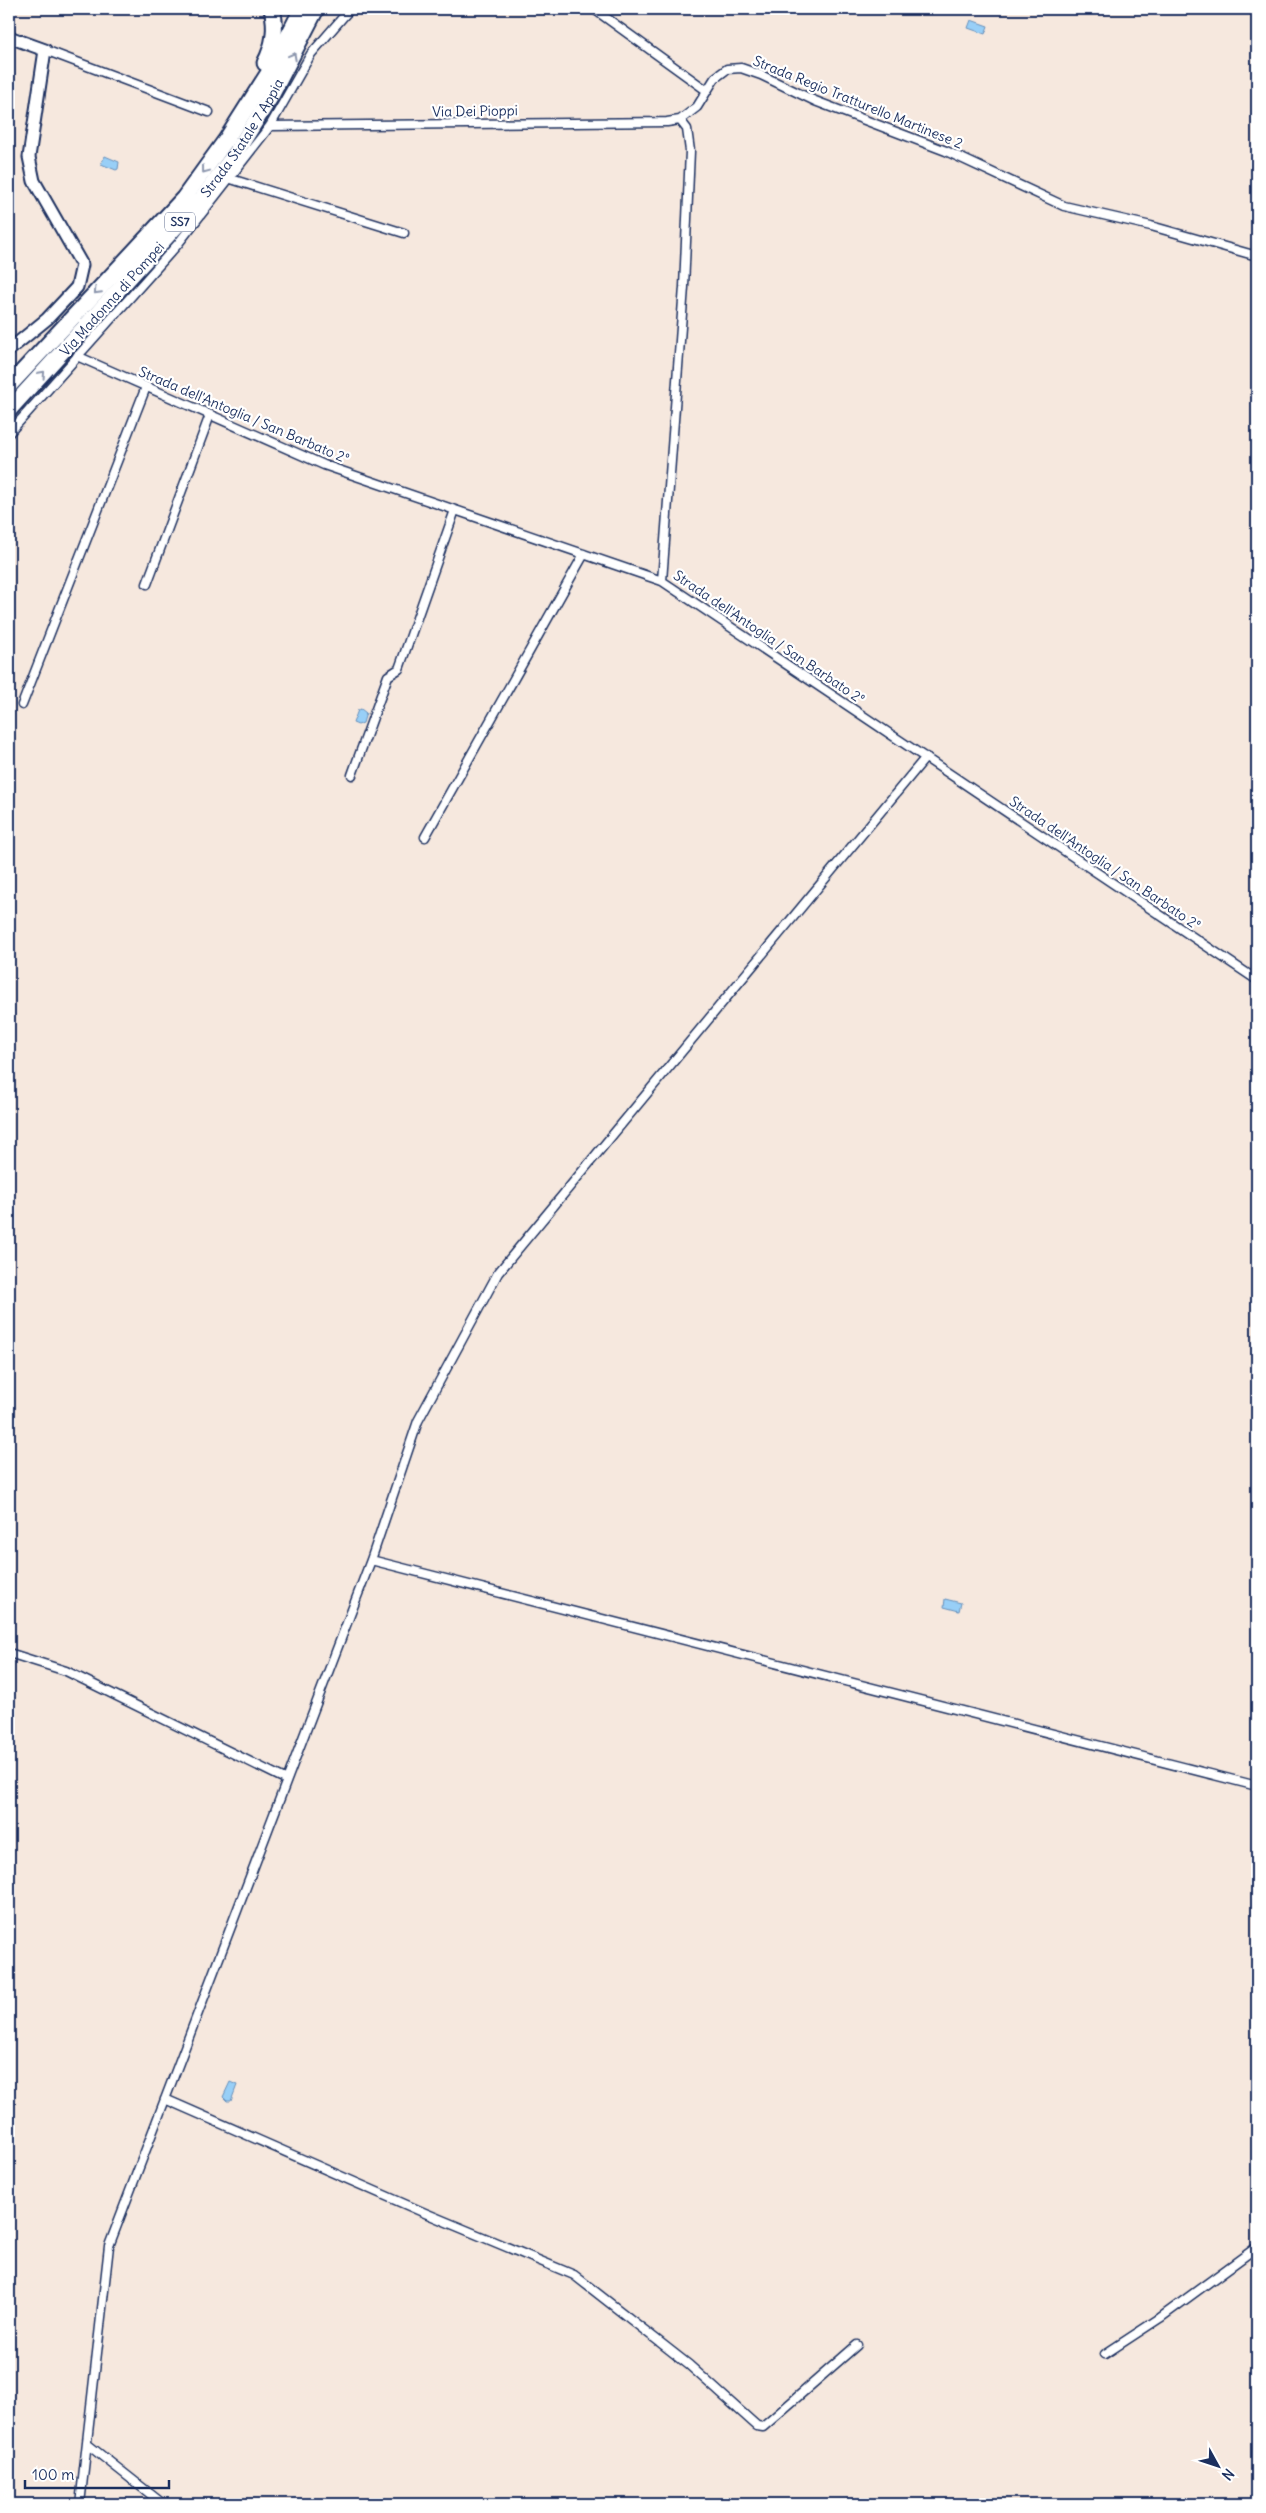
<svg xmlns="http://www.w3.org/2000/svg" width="1266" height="2513" viewBox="0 0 1266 2513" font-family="Delius,sans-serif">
<rect width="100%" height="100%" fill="#f6e8de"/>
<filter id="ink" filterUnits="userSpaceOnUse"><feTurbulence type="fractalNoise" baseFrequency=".02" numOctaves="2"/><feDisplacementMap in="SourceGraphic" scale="10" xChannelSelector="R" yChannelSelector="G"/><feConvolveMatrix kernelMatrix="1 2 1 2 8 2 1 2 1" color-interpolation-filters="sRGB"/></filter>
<g filter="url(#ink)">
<!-- water -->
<path fill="#98cff7" stroke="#668fba" d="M 971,20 L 988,26 L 985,34 L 968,28 Z
M 105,156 L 119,162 L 118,169 L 116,170 L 101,164 Z
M 361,709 L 366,713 L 363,723 L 358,725 L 353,723 L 358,710 Z
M 945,1599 L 961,1603 L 959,1611 L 944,1607 Z
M 230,2082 L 237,2085 L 231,2101 L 227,2101 L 223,2097 Z"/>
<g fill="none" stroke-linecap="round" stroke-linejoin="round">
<!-- street casing -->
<g stroke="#1b2f5e" stroke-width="11">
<path id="street" d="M 594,9 L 706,90
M 45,50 L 209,112
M 270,126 L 667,122 L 680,120
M 231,179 L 404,233
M 77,356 L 324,465 L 662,581 L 1257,980
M 9,433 L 177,245 L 270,126 L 311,54 L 350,9
M 662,581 L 684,287 L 690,151 L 687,129 L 680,120 L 697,107 L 715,78 L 727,69 L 741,68 L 761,75 L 815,101 L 946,151 L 1064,206 L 1151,226 L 1257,256
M 147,584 L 210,415
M 22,705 L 146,387
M 352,775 L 388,676 L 399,669 L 455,510
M 425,837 L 584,554
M 371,1560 L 1257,1786
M 9,1653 L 66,1671 L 287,1780
M 165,2099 L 425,2213 L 574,2275 L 689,2365 L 757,2426 L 763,2427 L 857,2345
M 1105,2354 L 1160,2318 L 1257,2247
M 87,2444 L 163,2504
M 80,2504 L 109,2246 L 371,1560 L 418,1421 L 498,1273 L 926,757"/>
</g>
<!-- secondary casing -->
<g stroke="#1b2f5e" stroke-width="15">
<path id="secondary" d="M 9,37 L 45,50 L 29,157 L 34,181 L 82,265 L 77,287 L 47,319 L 9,350"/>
</g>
<!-- highway casing -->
<g stroke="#1b2f5e" stroke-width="19">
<g id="highway">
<path d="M 265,63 C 274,46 277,28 272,9"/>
<path d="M 9,386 L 184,198 L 226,140 L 273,66 L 302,9"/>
<path id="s1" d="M 9,410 L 202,198 L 237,151 L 271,96 L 316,9"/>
</g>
</g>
<!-- street -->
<use href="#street" stroke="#fff" stroke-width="8"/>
<!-- secondary -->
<use href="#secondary" stroke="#fff" stroke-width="11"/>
<!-- highway -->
<use href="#highway" stroke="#fff" stroke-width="15"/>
</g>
<!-- one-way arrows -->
<defs><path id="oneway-chevron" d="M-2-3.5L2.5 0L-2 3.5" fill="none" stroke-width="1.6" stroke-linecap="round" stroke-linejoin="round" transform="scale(1.25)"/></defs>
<g stroke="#8d97ae">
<use href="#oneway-chevron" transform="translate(293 56) rotate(-62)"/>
<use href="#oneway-chevron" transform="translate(205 170) rotate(127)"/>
<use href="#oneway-chevron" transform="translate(97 291) rotate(133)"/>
<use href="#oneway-chevron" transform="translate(42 374) rotate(-48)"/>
</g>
</g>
<g text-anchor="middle" stroke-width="4.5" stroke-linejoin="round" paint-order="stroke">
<!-- shield labels -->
<rect fill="#fff" stroke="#5f6d8e" stroke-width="1" x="165" y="212.5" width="30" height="19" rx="4"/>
<g font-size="12" font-weight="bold" fill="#1b2f5e">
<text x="180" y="226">SS7</text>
</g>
<!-- street labels -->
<g font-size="14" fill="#1b2f5e" stroke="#fff">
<text transform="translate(858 102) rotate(22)" y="5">Strada Regio Tratturello Martinese 2</text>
<text transform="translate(475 111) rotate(-1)" y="5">Via Dei Pioppi</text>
<text dy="5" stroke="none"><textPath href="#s1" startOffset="359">Strada Statale 7 Appia</textPath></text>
<text transform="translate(112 299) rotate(-48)" y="5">Via Madonna di Pompei</text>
<text transform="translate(244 415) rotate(23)" y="5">Strada dell'Antoglia / San Barbato 2°</text>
<text transform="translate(769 637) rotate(34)" y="5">Strada dell'Antoglia / San Barbato 2°</text>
<text transform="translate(1105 863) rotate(34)" y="5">Strada dell'Antoglia / San Barbato 2°</text>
</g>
</g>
<!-- margin -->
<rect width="1266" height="2513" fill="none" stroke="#fff" stroke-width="30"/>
<rect x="15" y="15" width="1236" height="2483" fill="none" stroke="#1b2f5e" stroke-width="2" filter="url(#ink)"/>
<!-- north arrow -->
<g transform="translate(1218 2466) rotate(130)" stroke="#ffffff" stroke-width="4" paint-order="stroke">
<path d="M0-4L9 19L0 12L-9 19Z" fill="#1b2f5e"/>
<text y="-8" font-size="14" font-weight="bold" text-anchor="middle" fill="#1b2f5e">N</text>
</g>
<!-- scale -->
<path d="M25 2480v8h144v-8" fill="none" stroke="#1b2f5e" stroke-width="2.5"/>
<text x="32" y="2480" font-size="15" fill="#1b2f5e" stroke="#ffffff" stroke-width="4" paint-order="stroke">100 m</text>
</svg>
